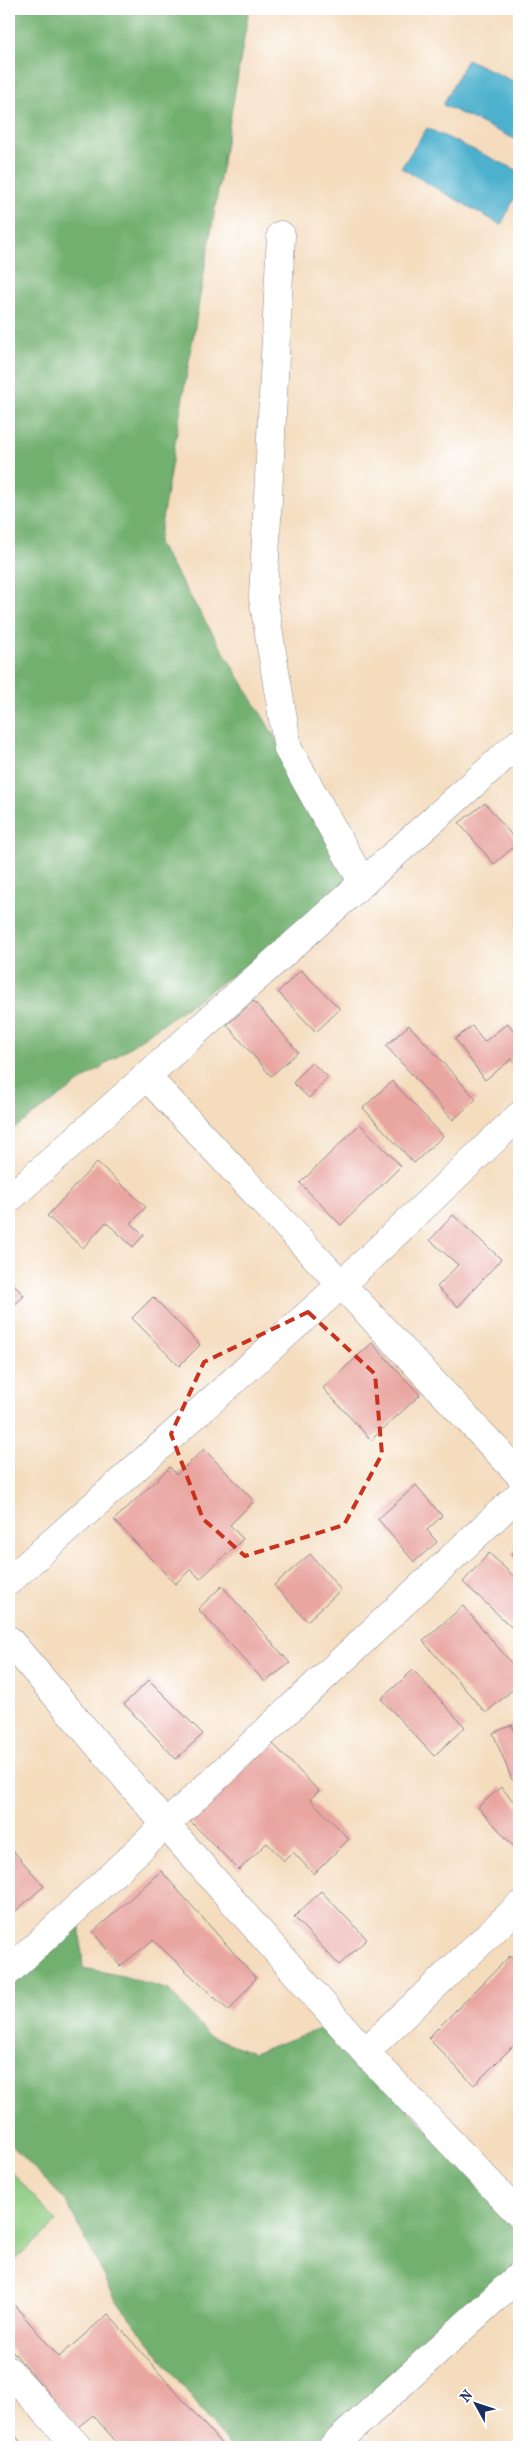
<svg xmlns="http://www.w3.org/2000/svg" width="528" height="2456" viewBox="0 0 528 2456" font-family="'IM FELL French Canon',serif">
<rect width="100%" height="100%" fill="#fff"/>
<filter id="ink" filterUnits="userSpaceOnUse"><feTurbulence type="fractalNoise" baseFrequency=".02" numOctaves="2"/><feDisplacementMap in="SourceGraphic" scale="10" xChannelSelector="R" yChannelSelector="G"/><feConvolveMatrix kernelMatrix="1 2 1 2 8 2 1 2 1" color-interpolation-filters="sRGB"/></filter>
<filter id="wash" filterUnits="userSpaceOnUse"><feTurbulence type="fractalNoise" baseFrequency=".0096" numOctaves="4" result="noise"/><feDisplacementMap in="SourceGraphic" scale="20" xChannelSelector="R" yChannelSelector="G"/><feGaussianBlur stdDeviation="1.12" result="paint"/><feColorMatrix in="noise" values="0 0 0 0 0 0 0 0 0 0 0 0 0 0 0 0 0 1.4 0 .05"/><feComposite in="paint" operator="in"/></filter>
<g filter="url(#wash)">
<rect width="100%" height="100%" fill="#f4dcbd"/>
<!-- green -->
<path fill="#8ecc82" stroke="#547e70" d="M 9,2169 L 57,2222 L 9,2266 Z"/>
<!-- forest -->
<path fill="#72b070" stroke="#467067" d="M 9,9 L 249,9 L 158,543 L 363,883 L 9,1132 Z
M 78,1906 L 83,1968 L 123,1976 L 169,1990 L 208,2035 L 253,2053 L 320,2029 L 378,2078 L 455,2158 L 519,2235 L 519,2265 L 314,2447 L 230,2447 L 116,2300 L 66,2201 L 9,2143 L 9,1971 Z"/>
<!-- water -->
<path fill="#4eb1cd" stroke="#347096" d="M 467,59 L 519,84 L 519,141 L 443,105 Z
M 427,128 L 519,171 L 519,189 L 501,225 L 401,168 Z"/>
<g id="blocks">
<!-- building -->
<path fill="#e9a6a1" d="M 485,803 L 518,843 L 494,864 L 459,823 Z
M 301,970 L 340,1009 L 316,1032 L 278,992 Z
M 254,1001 L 298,1052 L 271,1076 L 227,1025 Z
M 508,1023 L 519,1038 L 519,1066 L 518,1067 L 512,1059 L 485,1080 L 455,1039 L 472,1026 L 484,1042 Z
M 409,1025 L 476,1099 L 453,1120 L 386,1046 Z
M 311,1062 L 328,1077 L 309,1098 L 293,1083 Z
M 392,1081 L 443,1136 L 414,1163 L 363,1108 Z
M 360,1124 L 401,1166 L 341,1225 L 300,1183 Z
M 97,1162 L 146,1207 L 131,1223 L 144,1235 L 133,1247 L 106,1222 L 83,1248 L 47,1216 Z
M 453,1215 L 501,1259 L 458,1307 L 437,1287 L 458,1265 L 430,1240 Z
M 9,1278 L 24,1296 L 9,1310 Z
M 153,1297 L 200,1345 L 179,1366 L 132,1318 Z
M 372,1343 L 420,1395 L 371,1440 L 323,1388 Z
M 204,1449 L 254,1501 L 230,1525 L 243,1539 L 200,1579 L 191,1569 L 175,1584 L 114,1520 L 170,1467 L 176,1475 Z
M 416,1485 L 442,1516 L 427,1530 L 437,1542 L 414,1562 L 378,1519 Z
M 519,1546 L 519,1563 L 511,1554 Z
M 489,1553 L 519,1581 L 519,1634 L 463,1582 Z
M 310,1554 L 341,1590 L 307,1621 L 274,1585 Z
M 222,1586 L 290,1663 L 265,1682 L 198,1609 Z
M 463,1606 L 519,1672 L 519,1684 L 486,1713 L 423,1641 Z
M 413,1670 L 465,1727 L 434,1756 L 381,1699 Z
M 149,1680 L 203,1734 L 176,1759 L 124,1704 Z
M 512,1725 L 519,1743 L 519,1777 L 512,1780 L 493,1733 Z
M 271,1742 L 319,1791 L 310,1799 L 349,1839 L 314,1874 L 293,1852 L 284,1861 L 267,1843 L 239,1870 L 190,1821 Z
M 501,1787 L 519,1808 L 519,1846 L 516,1849 L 478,1807 Z
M 9,1846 L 44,1886 L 10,1916 L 9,1915 Z
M 161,1871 L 256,1978 L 229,2011 L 153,1940 L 120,1966 L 93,1932 Z
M 321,1891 L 367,1939 L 339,1965 L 294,1917 Z
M 510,1956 L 519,1965 L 519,2040 L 474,2085 L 428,2038 Z
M 9,2299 L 59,2357 L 108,2314 L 224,2447 L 117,2447 L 119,2445 L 93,2415 L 78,2427 L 9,2347 Z
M 9,2428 L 20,2441 L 13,2447 L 9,2447 Z"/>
</g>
</g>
<g filter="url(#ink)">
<use href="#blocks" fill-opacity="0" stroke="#88868e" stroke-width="1"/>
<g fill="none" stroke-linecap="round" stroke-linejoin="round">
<!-- minor casing -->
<g stroke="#88868e" stroke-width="29">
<path id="minor" d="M 281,235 L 263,598 L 288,749 L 363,883
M 146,1076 L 519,1474
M 9,1199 L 519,743
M 9,1581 L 341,1285 L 519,1116
M 9,1640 L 165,1824 L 365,2052 L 519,2214
M 9,1971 L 519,1495
M 365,2052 L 519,1906
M 9,2371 L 78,2447"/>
</g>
<!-- tertiary casing -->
<g stroke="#88868e" stroke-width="29">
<path id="tertiary" d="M 332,2447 L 519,2276"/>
</g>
<!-- minor -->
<use href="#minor" stroke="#fff" stroke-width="28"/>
<!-- tertiary -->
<use href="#tertiary" stroke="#fff" stroke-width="28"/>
</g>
</g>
<!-- marked area -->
<path fill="none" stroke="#c8321e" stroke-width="4" stroke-dasharray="10 6" stroke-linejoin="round" d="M 308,1312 L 375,1374 L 382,1454 L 344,1525 L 245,1556 L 203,1519 L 171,1434 L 204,1362 Z"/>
<!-- margin -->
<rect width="528" height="2456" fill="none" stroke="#fff" stroke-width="30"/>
<!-- north arrow -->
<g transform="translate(476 2404) rotate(310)" stroke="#ffffff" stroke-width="4" paint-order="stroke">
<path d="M0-4L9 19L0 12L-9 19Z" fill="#1b2f5e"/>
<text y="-8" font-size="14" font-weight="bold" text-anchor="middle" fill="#1b2f5e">N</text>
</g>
</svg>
